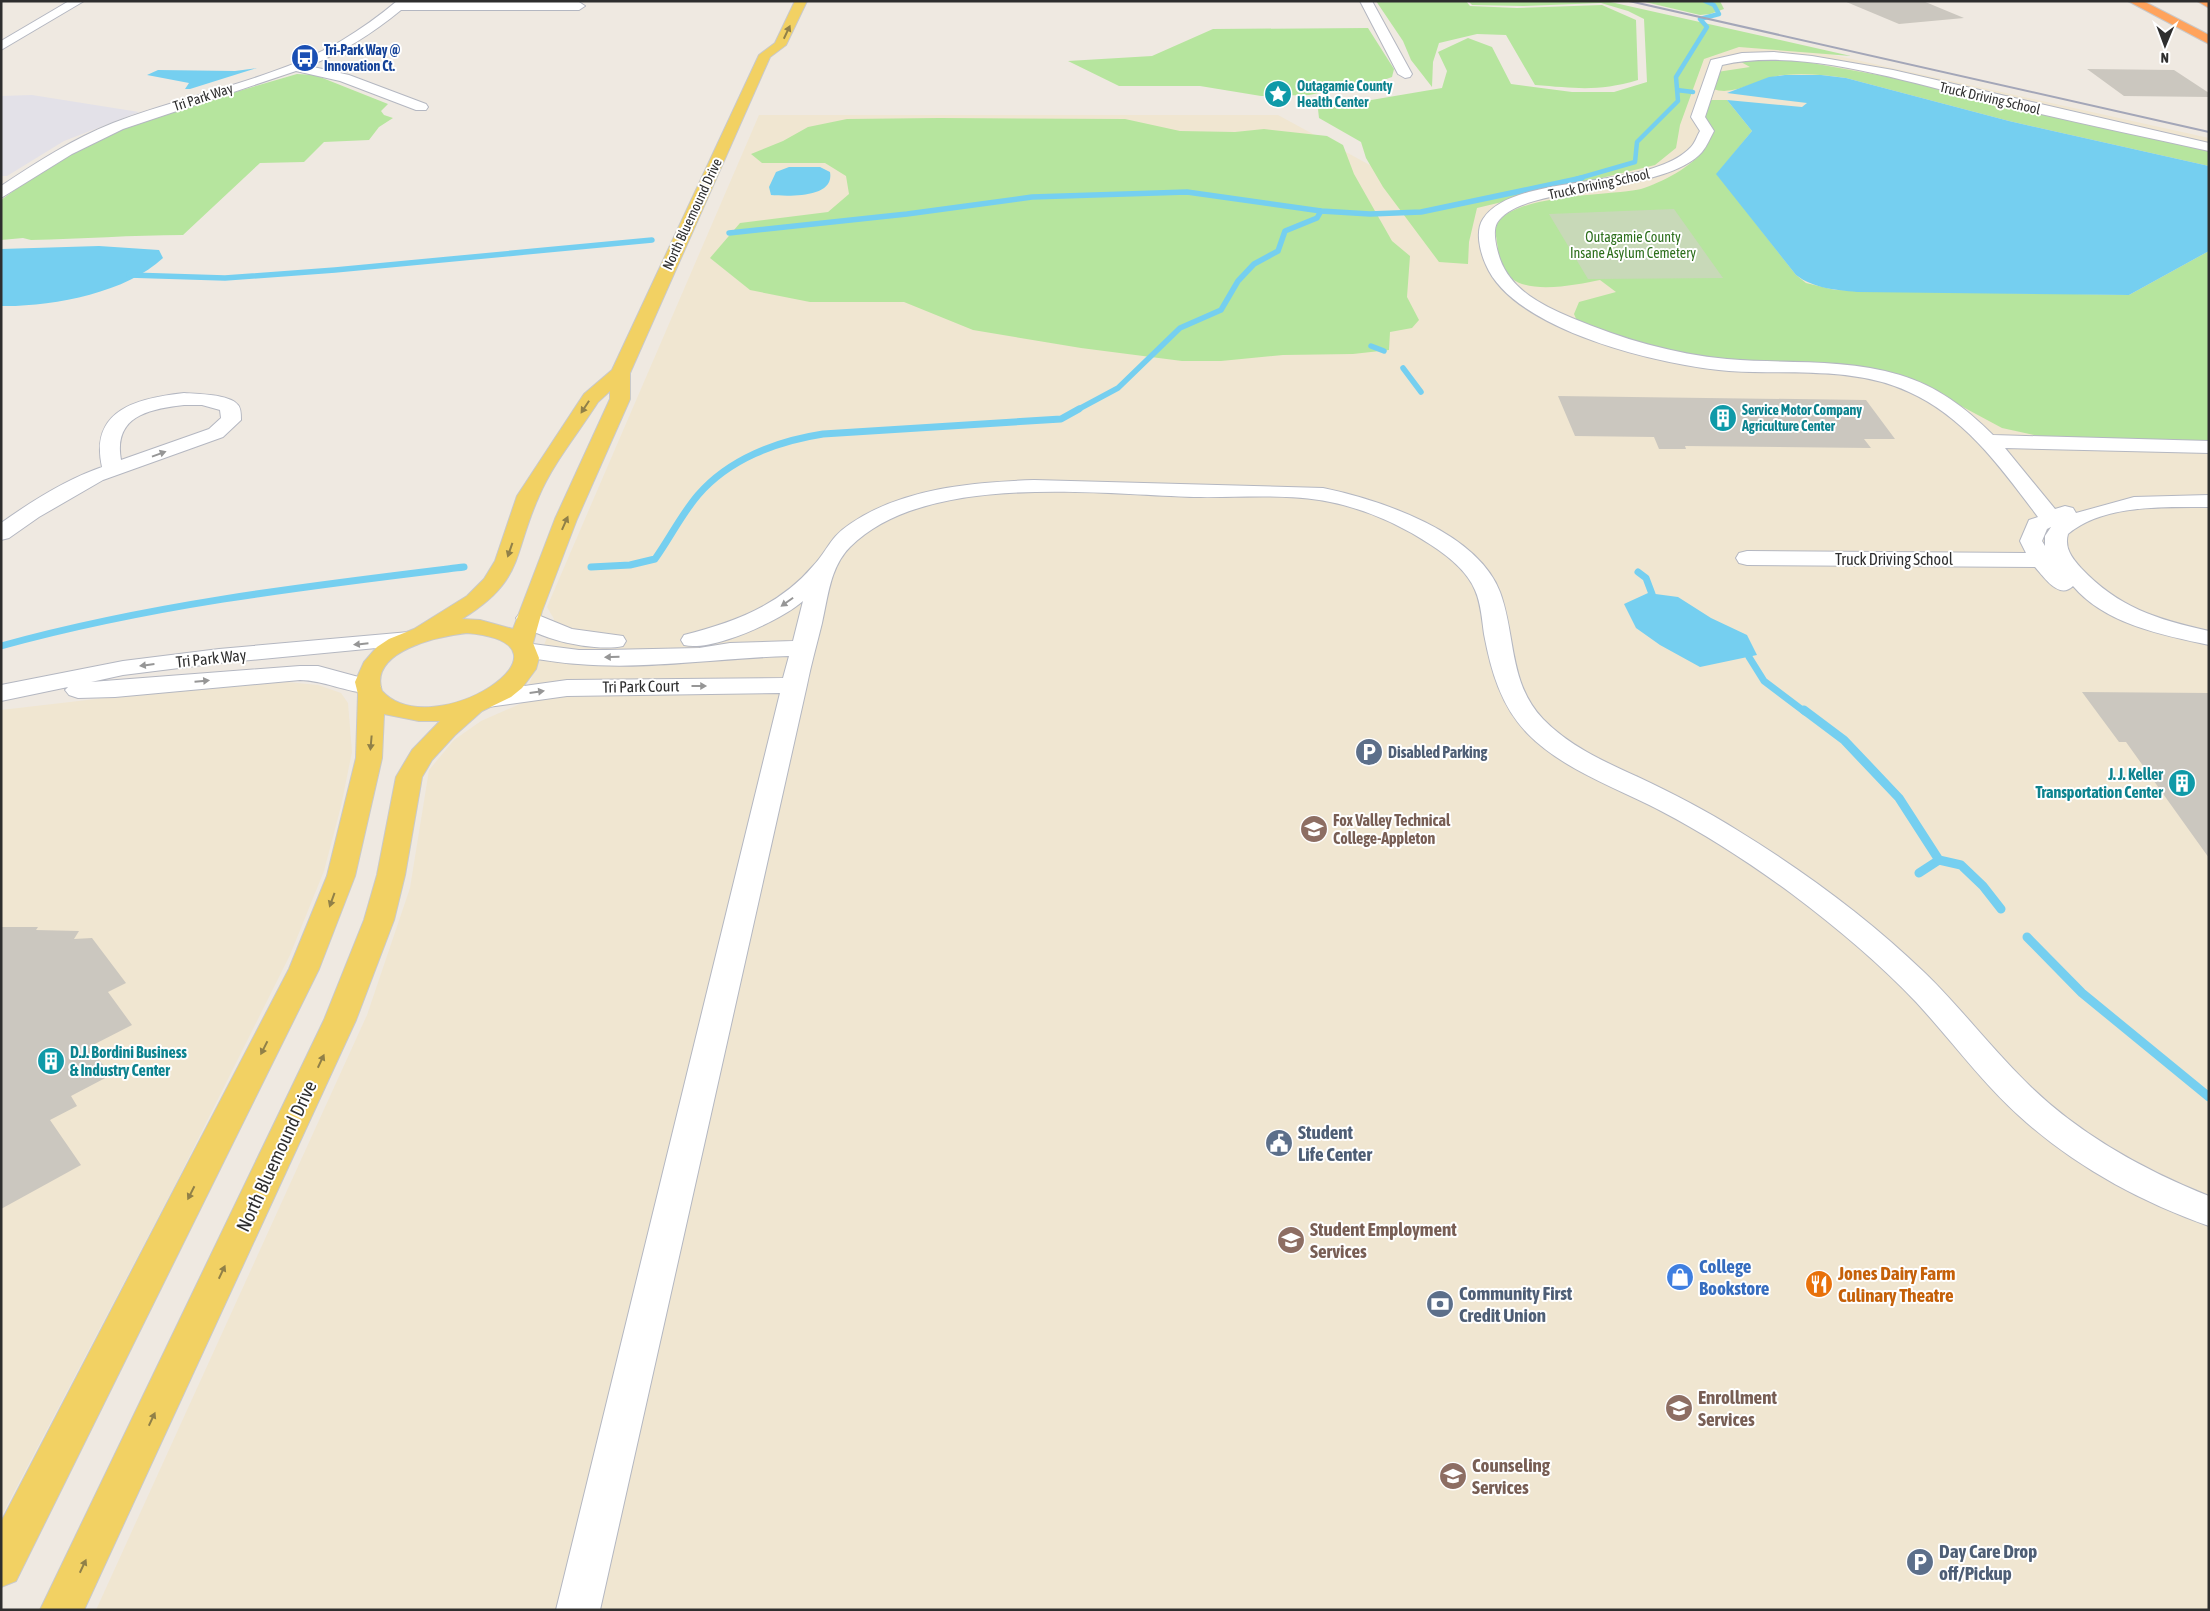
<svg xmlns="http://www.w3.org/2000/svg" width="2210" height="1611" viewBox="0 0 2210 1611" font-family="'Asap Condensed',sans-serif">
<rect width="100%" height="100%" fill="#efe9e1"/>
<!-- industrial -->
<path fill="#e3e1e8" d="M 32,95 L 139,112 L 64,141 L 7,176 L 1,176 L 1,96 Z"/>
<!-- education -->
<path fill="#f0e6d1" d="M 1707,27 L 2209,138 L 2209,1610 L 96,1610 L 367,1015 L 410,888 L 429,770 L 454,740 L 481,721 L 522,703 L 554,619 L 547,607 L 759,115 L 1278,115 L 1445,206 L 1594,175 Z
M 287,682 L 318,685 L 341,693 L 348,703 L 352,752 L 341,806 L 324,871 L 290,955 L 175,1185 L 1,1517 L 1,710 L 156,692 Z"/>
<!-- green -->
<path fill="#b6e59e" d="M 1376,1 L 1466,1 L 1470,6 L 1517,8 L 1602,5 L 1636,20 L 1638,80 C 1597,92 1576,88 1535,85 L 1506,35 L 1477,34 L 1439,43 L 1433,62 L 1432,87 L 1411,60 L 1403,41 Z
M 1468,1 L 1606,1 L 1851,56 L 1739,47 L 1704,59 L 1680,125 L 1676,148 L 1655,165 L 1477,208 L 1469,242 L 1468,264 L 1439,262 L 1383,187 L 1366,158 L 1361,142 L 1319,118 L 1318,109 L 1442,88 L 1447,71 L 1438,52 L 1468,38 L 1492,47 L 1511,84 L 1572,92 L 1614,92 L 1647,82 L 1644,19 L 1628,11 L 1601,3 L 1523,6 L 1472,5 Z
M 1641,1 L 1720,1 L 1724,9 L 1710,14 L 1700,15 Z
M 1368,28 L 1394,69 L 1392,77 L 1378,82 L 1343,83 L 1335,90 L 1309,95 L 1261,96 L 1200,86 L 1119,86 L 1068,61 L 1152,56 L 1213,29 Z
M 1776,59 L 1806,62 L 1884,76 L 2209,151 L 2209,166 L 2009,121 L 1846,78 C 1826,75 1804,73 1784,75 C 1760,77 1735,97 1713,89 L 1717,72 L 1750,67 L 1741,62 Z
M 297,74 L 315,75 L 388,104 L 381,111 L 384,115 L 393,118 L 379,127 L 369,140 L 324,142 L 304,162 L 260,163 L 183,235 C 132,235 82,239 31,240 L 23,238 L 1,240 L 1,200 L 49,165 L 99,138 L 164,113 Z
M 1708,100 L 1727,100 L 1752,131 L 1717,174 L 1796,275 L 1806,283 L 1835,290 L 2129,295 L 2209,251 L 2209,441 L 2039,436 L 2002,428 L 1948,399 L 1841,365 L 1723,359 L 1658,349 L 1614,336 L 1577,321 L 1574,314 L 1579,302 L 1616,292 L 1600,280 C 1574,285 1515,299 1502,266 C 1498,257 1498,246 1496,236 C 1487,193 1615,196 1641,189 C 1661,183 1693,166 1705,149 C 1708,144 1710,137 1713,131 L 1705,118 Z
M 939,118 L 1125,119 L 1180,131 L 1235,132 L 1264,129 L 1327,136 L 1343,145 L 1354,174 L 1392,241 L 1410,256 L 1407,297 L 1419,320 L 1412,328 L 1390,332 L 1389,350 L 1353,354 L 1283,355 L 1221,361 L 1182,361 L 1081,348 L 973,330 L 904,302 L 810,302 L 750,290 L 710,258 L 740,223 L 828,212 L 849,194 L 846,176 L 825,163 L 762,163 L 751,154 L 783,141 L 808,127 L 847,119 Z"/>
<!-- cemetery -->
<path fill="#c8d9b8" d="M 1674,209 L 1723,278 L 1588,279 L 1549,214 Z"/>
<!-- water -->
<path fill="#75cff0" d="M 257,68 L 190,89 L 185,89 L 189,83 L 147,75 L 158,70 L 235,71 Z
M 1785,75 L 1821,75 L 1846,78 L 2009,121 L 2209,166 L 2209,251 L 2129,295 L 1857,292 C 1835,290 1813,288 1796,275 L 1716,174 L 1752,131 L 1727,100 L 1802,107 L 1807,103 L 1727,93 L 1769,77 Z
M 789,167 L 820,167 L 830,172 C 835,199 786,196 771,195 L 769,187 L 776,172 Z
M 99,246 L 159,250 L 163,258 C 126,293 51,307 1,306 L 1,249 Z
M 1648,593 L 1678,597 L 1711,618 L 1747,635 L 1757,655 L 1700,667 L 1660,645 L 1636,628 L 1624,604 Z"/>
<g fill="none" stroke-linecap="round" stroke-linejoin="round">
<!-- stream-far3 -->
<path stroke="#75cff0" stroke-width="4.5" d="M 1677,90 L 1693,92
M 1576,179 L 1635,162 L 1637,142 L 1678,101 L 1676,77 L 1707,27 L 1700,19 L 1719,14 L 1714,5 L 1705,1"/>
<!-- stream-far2 -->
<path stroke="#75cff0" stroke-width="5.5" d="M 729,233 L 907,214 L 1032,197 L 1187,192 L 1321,211 L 1370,214 L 1421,212 L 1582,178
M 129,275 L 225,278 L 335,270 L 652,240
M 1371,346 L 1384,351
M 1403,368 L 1421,392
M 1077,410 L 1118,388 L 1180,328 L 1221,310 L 1238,281 L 1254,264 L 1278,251 L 1285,231 L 1317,218 L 1321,211"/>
<!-- stream-far1 -->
<path stroke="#75cff0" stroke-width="7" d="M 591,567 L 630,565 L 655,559 C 670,538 681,515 698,495 C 729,459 777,441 823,434 L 1061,419 L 1079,409
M 1638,572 L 1646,578 L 1652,594
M 1,646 C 153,604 308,586 464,567
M 1749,657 L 1764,681 L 1805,712"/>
<!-- stream -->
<path stroke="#75cff0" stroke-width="9" d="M 1804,710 L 1844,740 L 1899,798 L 1939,860 L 1961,865 L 1983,886 L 2001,909
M 1919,873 L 1939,860
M 2027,937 L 2082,993 L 2209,1097"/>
</g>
<!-- building -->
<path fill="#cbc7bf" d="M 1844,1 L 1923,1 L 1964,18 L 1899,24 Z
M 2087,69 L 2174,70 L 2209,93 L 2209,97 L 2124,96 Z
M 1558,396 L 1866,400 L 1895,439 L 1864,439 L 1871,448 L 1685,446 L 1686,449 L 1659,449 L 1654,437 L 1575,436 Z
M 2082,692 L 2209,693 L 2209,858 L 2126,742 L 2119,742 Z
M 1,927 L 38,927 L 36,930 L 79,931 L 74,939 L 92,938 L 126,983 L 108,992 L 132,1025 L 89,1047 L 111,1075 L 71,1096 L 77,1106 L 50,1120 L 81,1165 L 1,1209 Z"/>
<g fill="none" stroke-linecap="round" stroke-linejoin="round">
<!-- minor casing -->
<g stroke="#b4b7c1" stroke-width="2">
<path id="minor" d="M 69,1 L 84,1 L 1,50 L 1,41 Z
M 397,1 L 579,2 L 585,6 L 579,10 L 401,10 C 373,33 343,52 309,66 L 349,75 L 426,104 L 428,107 L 426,110 L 416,110 L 340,81 L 296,71 L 123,129 L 72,154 L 1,198 L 1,186 C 37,162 73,139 113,123 C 188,94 271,81 341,41 C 361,29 379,16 397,1 Z
M 1360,1 L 1372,1 L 1412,74 L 1410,77 L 1405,78 L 1398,74 Z
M 1774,52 L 1812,56 L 1893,70 L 2209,143 L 2209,151 C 2137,135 2065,120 1994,103 C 1913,84 1803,46 1722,65 L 1705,117 L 1714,131 C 1710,138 1707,146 1702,152 C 1663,196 1521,183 1497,223 C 1492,232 1497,250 1500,259 C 1511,290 1543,306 1572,318 C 1622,339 1673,354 1727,359 C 1785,364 1844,358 1900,375 C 1937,386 1966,408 1993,435 L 2209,441 L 2209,453 L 2005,448 L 2055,509 L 2065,506 L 2073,508 L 2076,513 L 2134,497 L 2209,495 L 2209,507 C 2165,507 2104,504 2068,534 C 2064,548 2072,558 2081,568 C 2119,608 2156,619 2209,631 L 2209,645 C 2162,635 2105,624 2073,586 C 2059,600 2044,577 2035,567 L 1747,565 L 1739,563 L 1736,558 L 1739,553 L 1747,551 L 2026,553 L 2020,541 L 2029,520 L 2038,517 C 2002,469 1965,417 1909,392 C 1854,366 1788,375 1729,371 C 1663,366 1514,331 1486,265 C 1480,252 1475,231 1483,219 C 1514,171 1649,192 1691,147 C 1695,143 1697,136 1700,131 L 1691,117 L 1711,60 L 1742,53 ZM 2051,527 L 2045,536 L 2045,546 L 2042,541 L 2047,529 Z
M 184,393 C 197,394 230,394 238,405 C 241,408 241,415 241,420 L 223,437 L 103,480 L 39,517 L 9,538 L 1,540 L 1,523 C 32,501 67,479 102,467 C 89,409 139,398 184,393 ZM 184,405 L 202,405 L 220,410 L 221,418 L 209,429 L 121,460 C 113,416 149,409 184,405 Z
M 1034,480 L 1323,488 C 1381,500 1477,532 1500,592 C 1516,635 1508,682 1543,719 C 1569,746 1605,762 1638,777 C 1672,793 1705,810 1737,830 C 1804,871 1868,918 1925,973 C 1961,1008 1992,1049 2029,1085 C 2079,1134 2144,1170 2209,1196 L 2209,1226 C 2143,1203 2079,1168 2027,1123 C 1985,1087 1953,1042 1916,1002 C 1878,962 1836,927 1792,894 C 1750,863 1707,835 1661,811 C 1617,788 1563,770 1527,733 C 1501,706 1491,671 1484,634 C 1482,620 1481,603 1475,590 C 1467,571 1448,556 1431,545 C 1401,525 1365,509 1330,502 C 1286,493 1238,498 1194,497 C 1096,494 925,472 850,547 C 830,567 828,597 822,623 C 817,644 811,664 807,685 L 600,1610 L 556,1610 L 780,693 L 567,696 L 488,707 L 479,704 L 475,699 L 479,694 L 488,691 L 567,680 L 783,678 L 789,656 C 719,658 648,670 578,664 C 561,663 543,660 525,657 L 516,655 L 513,650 L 516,645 L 525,643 L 579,650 L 606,650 L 699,648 L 730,643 L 793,641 L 803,601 C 782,620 712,652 684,645 L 681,640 L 684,635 C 734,622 779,606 813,566 C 828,550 830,537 850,524 C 902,488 974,482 1034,480 Z
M 528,611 L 572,629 L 623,636 L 626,641 L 623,646 C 597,652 532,640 516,618 L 520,613 Z
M 409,632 L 418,634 L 421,639 L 418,644 L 219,663 L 123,675 L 91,682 L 300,666 L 318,666 L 377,682 L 381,687 L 377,692 C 357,697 325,680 300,680 L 115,697 L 78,698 L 69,695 L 65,690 L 68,687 L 1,701 L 1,685 L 123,661 L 219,649 Z"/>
</g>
<!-- major casing -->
<g stroke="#c9c9c9" stroke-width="2">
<path id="major" d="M 795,1 L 807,1 L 786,45 L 770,57 L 630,373 L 630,399 L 577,519 L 542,611 L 533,643 L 539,658 L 536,669 L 522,688 L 511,697 L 482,711 L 455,735 L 432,760 L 422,777 L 405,875 L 394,920 L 356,1020 L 84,1610 L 40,1610 L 324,1020 L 364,920 L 377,875 L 396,777 L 412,750 L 440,721 L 419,721 L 384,714 L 382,758 L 355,876 L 319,969 L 16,1581 L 1,1587 L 1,1522 L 289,969 L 327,876 L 356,758 L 358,694 L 355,682 L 364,662 L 377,647 L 389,639 L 414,629 L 467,596 L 484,579 L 495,561 L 517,496 L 584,394 L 612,370 L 759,55 L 775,43 ZM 610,391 L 610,399 L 555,519 L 513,629 L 480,620 L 462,619 C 525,580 512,556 539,496 C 553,463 579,432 598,402 ZM 467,633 C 593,644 432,746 382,691 C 368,650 441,636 467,633 Z"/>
</g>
<!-- highway casing -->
<g stroke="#c9c9c9" stroke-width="2">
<path id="highway" d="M 2128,1 L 2143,1 L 2209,35 L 2209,44 Z
M 2197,1 L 2209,1 L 2209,8 Z"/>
</g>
<!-- minor -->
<use href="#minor" fill="#fff" fill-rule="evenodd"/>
<!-- major -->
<use href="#major" fill="#f2d163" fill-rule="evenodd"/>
<!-- highway -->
<use href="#highway" fill="#ffa35c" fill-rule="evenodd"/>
<!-- rail -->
<path stroke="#a3a6b8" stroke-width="2" d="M 1629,1 L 2209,132"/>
</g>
<!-- one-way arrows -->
<defs><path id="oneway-solid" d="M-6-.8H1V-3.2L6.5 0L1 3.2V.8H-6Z" transform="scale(1.25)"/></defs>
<g fill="#908048">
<use href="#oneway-solid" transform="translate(787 32) rotate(-65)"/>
<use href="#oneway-solid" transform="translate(585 407) rotate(123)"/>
<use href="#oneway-solid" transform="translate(565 523) rotate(-66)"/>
<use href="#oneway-solid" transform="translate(510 550) rotate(109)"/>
<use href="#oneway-solid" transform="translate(371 743) rotate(95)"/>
<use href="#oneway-solid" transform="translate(332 900) rotate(110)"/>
<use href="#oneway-solid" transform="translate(264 1048) rotate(117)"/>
<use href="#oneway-solid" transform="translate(321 1061) rotate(-65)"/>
<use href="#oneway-solid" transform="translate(191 1193) rotate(117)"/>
<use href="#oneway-solid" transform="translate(222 1272) rotate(-65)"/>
<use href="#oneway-solid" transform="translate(152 1419) rotate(-65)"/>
<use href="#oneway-solid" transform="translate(83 1566) rotate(-65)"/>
</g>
<g fill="#969696">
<use href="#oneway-solid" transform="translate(159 454) rotate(-20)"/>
<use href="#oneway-solid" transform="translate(787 602) rotate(145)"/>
<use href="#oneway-solid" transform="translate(361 644) rotate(174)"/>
<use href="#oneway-solid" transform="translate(612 657) rotate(179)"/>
<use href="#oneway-solid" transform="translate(147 665) rotate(173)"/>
<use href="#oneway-solid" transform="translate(202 681) rotate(-5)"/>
<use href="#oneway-solid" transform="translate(699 686)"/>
<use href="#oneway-solid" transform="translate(537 692) rotate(-8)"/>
</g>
<!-- icons -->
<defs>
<g id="bus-disc" transform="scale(1.4375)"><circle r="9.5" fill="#1a4fb4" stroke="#fff"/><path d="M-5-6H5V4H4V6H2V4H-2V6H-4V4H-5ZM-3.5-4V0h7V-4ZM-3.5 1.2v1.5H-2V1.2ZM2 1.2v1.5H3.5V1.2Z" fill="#fff"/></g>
<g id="sight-disc" transform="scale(1.4375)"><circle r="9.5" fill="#0f9aa8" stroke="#fff"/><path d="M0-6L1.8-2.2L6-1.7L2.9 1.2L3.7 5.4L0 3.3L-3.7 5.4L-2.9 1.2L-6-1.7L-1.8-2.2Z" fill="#fff"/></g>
<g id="building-disc" transform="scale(1.4375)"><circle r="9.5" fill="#0f9aa8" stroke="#fff"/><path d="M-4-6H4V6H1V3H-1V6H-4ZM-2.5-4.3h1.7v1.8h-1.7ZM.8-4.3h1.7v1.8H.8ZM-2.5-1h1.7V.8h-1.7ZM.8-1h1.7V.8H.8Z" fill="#fff"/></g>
<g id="parking-disc" transform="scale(1.4375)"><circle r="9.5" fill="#5c6f8a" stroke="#fff"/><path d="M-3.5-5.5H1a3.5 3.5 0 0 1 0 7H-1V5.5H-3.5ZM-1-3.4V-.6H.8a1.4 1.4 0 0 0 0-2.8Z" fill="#fff"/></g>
<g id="university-disc" transform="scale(1.4375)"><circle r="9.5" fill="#8d6e63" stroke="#fff"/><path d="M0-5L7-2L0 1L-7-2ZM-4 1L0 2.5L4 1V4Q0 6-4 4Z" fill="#fff"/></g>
<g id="civic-disc" transform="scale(1.4375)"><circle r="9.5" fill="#5c6f8a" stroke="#fff"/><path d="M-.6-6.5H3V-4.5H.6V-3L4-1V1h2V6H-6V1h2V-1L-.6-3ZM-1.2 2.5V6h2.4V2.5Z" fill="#fff"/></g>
<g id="shop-disc" transform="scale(1.4375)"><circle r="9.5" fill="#3f7fe0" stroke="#fff"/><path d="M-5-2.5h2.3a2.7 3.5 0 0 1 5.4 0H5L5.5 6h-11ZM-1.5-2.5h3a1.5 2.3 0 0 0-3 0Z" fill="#fff"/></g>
<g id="restaurant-disc" transform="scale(1.4375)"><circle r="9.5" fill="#e8710a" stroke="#fff"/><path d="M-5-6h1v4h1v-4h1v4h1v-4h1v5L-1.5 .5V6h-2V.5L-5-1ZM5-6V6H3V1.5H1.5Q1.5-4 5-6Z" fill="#fff"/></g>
<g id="bank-disc" transform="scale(1.4375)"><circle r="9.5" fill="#5c6f8a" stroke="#fff"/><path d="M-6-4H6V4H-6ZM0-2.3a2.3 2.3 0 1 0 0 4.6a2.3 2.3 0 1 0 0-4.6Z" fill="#fff"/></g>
</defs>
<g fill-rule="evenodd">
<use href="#bus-disc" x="305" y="58"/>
<use href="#sight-disc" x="1278" y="94"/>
<use href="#building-disc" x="1723" y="418"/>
<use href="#parking-disc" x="1369" y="752"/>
<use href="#building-disc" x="2182" y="783"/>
<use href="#university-disc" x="1314" y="829"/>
<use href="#building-disc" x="51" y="1061"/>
<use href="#civic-disc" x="1279" y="1143"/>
<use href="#university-disc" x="1291" y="1240"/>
<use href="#shop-disc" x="1680" y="1277"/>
<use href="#restaurant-disc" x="1819" y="1284"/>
<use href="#bank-disc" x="1440" y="1304"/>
<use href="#university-disc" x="1679" y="1408"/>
<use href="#university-disc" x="1453" y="1476"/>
<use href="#parking-disc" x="1920" y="1562"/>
</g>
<g text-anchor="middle" stroke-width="4" stroke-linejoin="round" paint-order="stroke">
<!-- far-transit labels -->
<g font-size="14" font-weight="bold" fill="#164399" stroke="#fff" text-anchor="start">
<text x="324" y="55">Tri-Park Way @<tspan x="324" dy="16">Innovation Ct.</tspan></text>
</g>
<!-- far-culture labels -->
<g font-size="14" font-weight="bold" fill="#0d838f" stroke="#fff" text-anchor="start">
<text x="1297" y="91">Outagamie County<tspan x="1297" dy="16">Health Center</tspan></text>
<text x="1742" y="415">Service Motor Company<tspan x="1742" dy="16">Agriculture Center</tspan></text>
</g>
<!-- far-street labels -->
<g font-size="14" fill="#2e2e2e" stroke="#fff">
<text transform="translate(203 97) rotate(-18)" y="5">Tri Park Way</text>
<text transform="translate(1990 98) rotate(13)" y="5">Truck Driving School</text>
<text transform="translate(1599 184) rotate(-12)" y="5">Truck Driving School</text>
<text transform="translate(692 214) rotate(-65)" y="5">North Bluemound Drive</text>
</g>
<!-- far-park labels -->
<g font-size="14" fill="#2c6e1b" stroke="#fff">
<text x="1633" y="242">Outagamie County<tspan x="1633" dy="16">Insane Asylum Cemetery</tspan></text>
</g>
<!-- street labels -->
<g font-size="16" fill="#2e2e2e" stroke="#fff">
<text x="1894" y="565">Truck Driving School</text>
<text transform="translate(211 658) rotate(-6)" y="6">Tri Park Way</text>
<text transform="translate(641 686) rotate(-1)" y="6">Tri Park Court</text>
</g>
<!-- service labels -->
<g font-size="16" font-weight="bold" fill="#4e5e75" stroke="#fff" text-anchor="start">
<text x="1388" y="758">Disabled Parking</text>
</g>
<!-- culture labels -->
<g font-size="16" font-weight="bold" fill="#0d838f" stroke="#fff" text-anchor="end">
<text x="2163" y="780">J. J. Keller<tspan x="2163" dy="18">Transportation Center</tspan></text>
<text x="70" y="1058" text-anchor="start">D.J. Bordini Business<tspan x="70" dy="18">&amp; Industry Center</tspan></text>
</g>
<!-- education labels -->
<g font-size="16" font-weight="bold" fill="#785e54" stroke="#fff" text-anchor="start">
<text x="1333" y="826">Fox Valley Technical<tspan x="1333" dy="18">College-Appleton</tspan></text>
</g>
<!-- near-service labels -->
<g font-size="19" font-weight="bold" fill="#4e5e75" stroke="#fff" text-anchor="start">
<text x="1298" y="1139">Student<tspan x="1298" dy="22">Life Center</tspan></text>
<text x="1459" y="1300">Community First<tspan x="1459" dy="22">Credit Union</tspan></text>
<text x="1939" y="1558">Day Care Drop<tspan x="1939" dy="22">off/Pickup</tspan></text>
</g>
<!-- near-street labels -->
<g font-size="19" fill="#2e2e2e" stroke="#fff">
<text transform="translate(276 1156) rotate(-65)" y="7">North Bluemound Drive</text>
</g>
<!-- near-education labels -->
<g font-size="19" font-weight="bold" fill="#785e54" stroke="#fff" text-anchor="start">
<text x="1310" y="1236">Student Employment<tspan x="1310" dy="22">Services</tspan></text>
<text x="1698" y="1404">Enrollment<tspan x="1698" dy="22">Services</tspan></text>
<text x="1472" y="1472">Counseling<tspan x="1472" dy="22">Services</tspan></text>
</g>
<!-- near-shop labels -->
<g font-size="19" font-weight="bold" fill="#366cbe" stroke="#fff" text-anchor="start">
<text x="1699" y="1273">College<tspan x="1699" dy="22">Bookstore</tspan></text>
</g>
<!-- near-food labels -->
<g font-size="19" font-weight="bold" fill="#c56008" stroke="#fff" text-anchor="start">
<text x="1838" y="1280">Jones Dairy Farm<tspan x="1838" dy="22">Culinary Theatre</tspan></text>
</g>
</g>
<!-- border -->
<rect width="2210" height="1611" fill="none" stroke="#2e2e2e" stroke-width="5"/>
<!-- north arrow -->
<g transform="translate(2165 45) rotate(181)" stroke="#ffffff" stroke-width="4" paint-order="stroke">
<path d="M0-4L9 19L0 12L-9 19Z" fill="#2e2e2e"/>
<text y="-8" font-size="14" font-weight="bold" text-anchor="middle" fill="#2e2e2e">N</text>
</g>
</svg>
